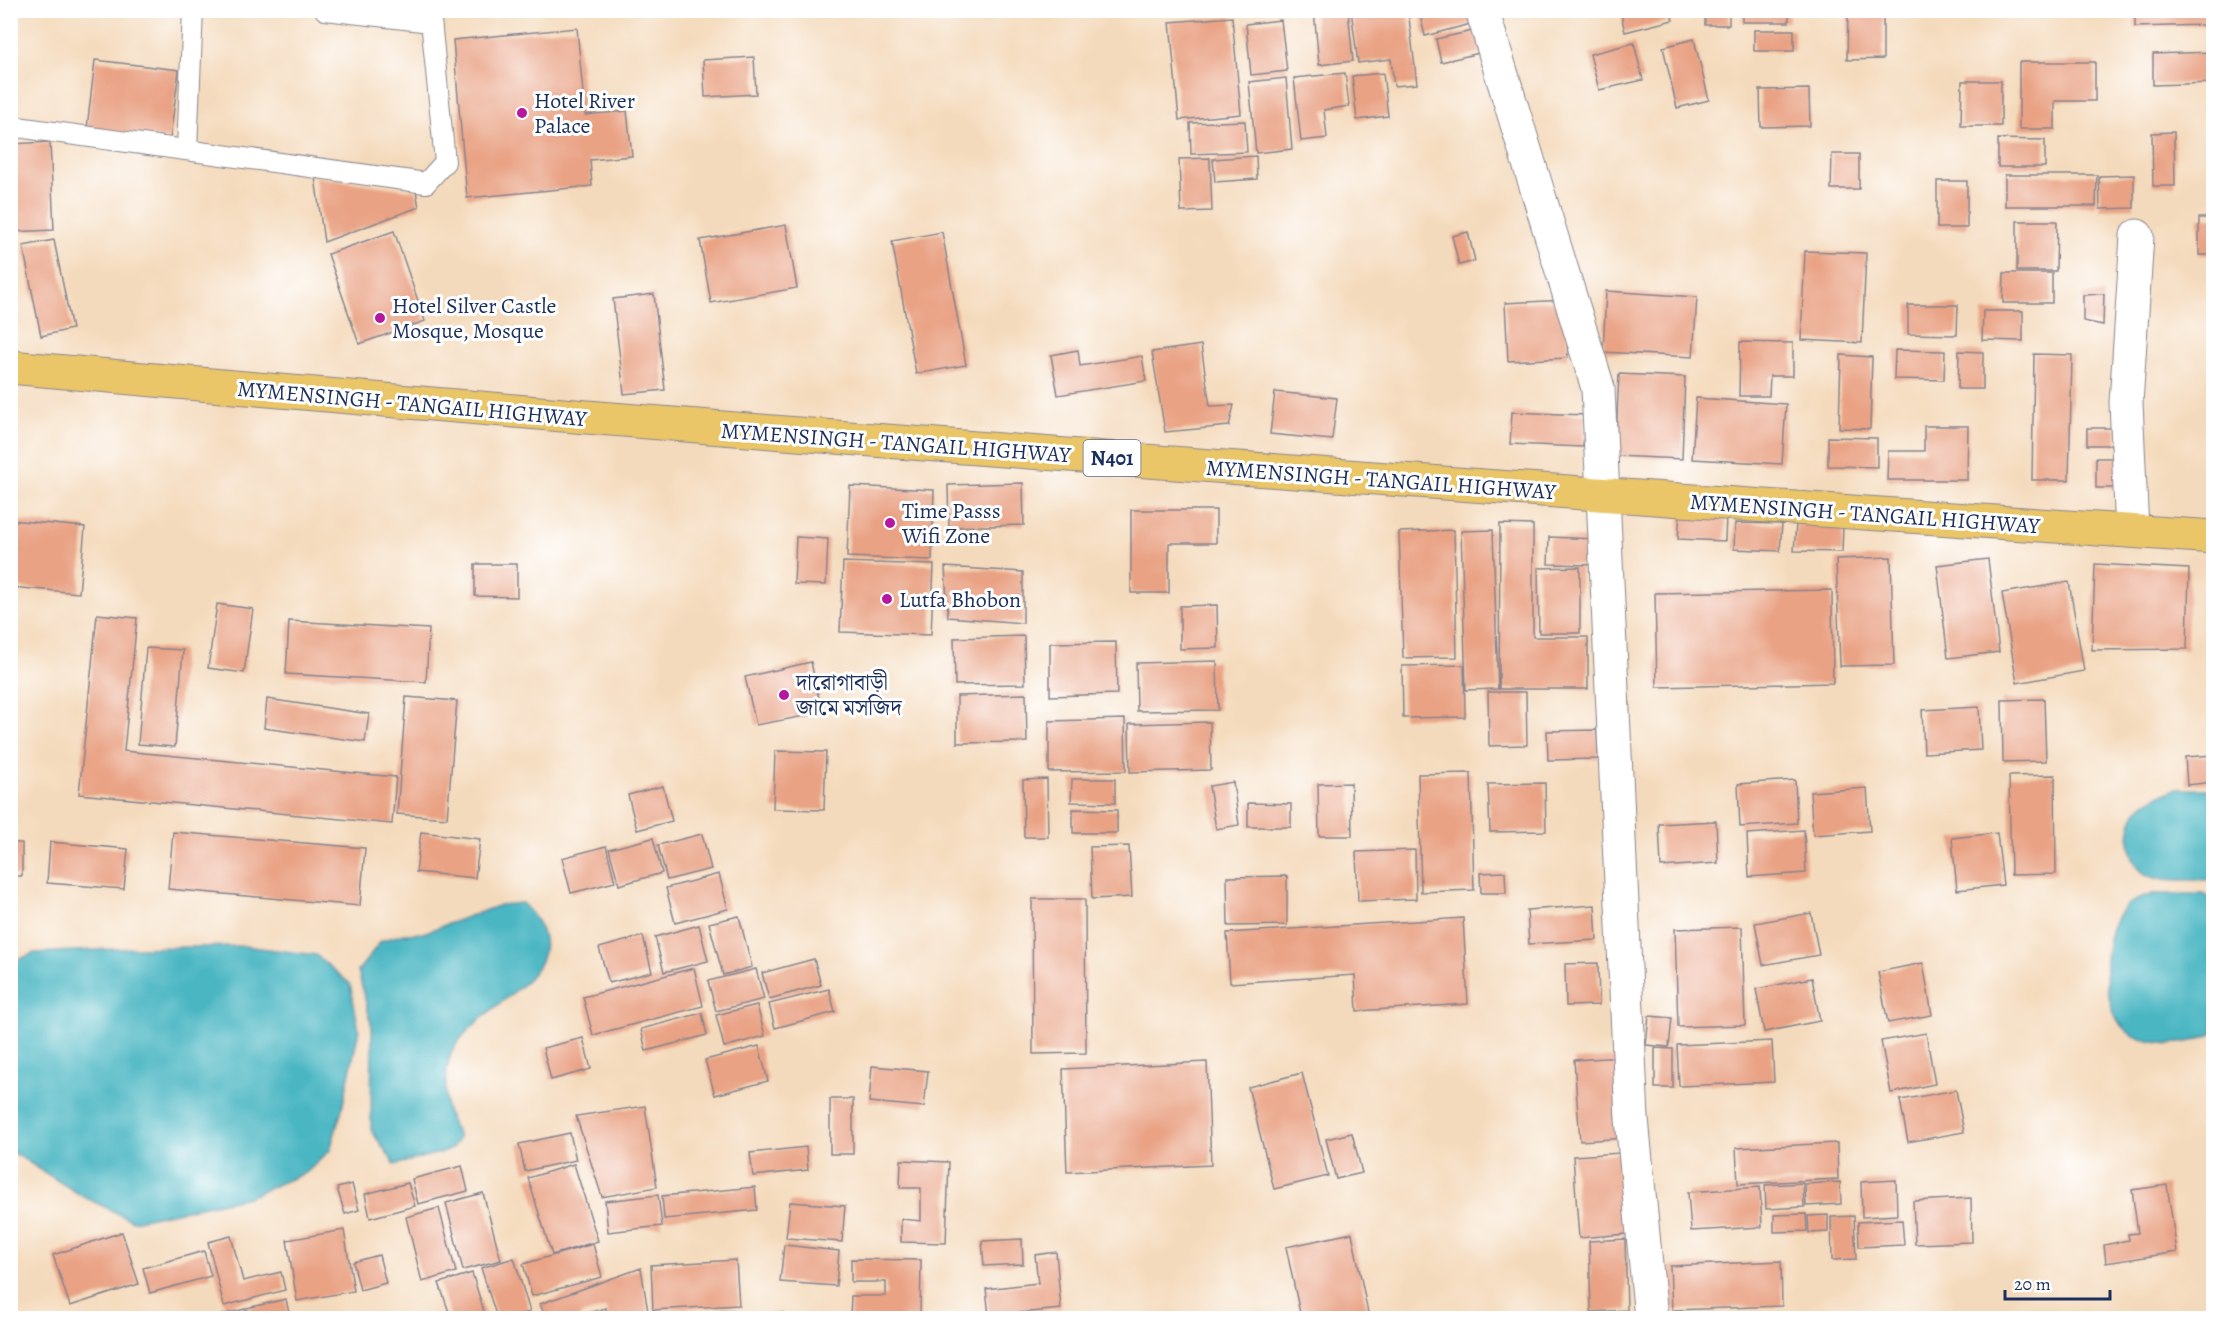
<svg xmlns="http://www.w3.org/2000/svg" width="2224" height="1329" viewBox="0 0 2224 1329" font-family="Alegreya,'Noto Serif Bengali',serif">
<rect width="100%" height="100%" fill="#fff"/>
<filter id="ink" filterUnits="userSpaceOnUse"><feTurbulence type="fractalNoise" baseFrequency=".0167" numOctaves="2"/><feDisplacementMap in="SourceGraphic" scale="12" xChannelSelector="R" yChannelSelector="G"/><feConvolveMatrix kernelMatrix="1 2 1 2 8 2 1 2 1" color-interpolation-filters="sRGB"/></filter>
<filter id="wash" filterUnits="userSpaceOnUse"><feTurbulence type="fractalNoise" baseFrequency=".008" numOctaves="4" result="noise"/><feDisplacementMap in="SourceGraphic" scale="24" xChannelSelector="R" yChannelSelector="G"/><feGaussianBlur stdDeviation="1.35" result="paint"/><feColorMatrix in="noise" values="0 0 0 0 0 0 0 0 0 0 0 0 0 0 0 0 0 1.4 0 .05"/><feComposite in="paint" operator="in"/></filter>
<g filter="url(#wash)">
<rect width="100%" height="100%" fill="#f4dabc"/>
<!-- water -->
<path fill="#48b6c2" stroke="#327290" stroke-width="1.5" d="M 2176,789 L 2213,789 L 2213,880 C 2197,879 2168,882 2152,877 C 2126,869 2123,827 2139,809 C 2148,798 2162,794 2176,789 Z
M 2153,894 L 2202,894 L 2213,898 L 2213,1033 C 2199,1042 2177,1045 2161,1043 C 2145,1041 2131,1038 2121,1025 C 2100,998 2100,927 2127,905 C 2134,900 2145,897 2153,894 Z
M 522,903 C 594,973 474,1001 451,1054 C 446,1066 445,1091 446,1104 C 446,1115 455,1128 459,1138 L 450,1150 L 395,1165 L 371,1130 L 372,1027 L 358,971 L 381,941 L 404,934 L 423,933 L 500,905 Z
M 244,946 L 316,955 L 350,984 L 359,1030 L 342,1109 L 330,1150 L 307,1172 L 248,1197 L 133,1221 L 82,1196 L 11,1151 L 11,963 L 34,953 L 134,948 Z"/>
<g id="blocks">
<!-- building -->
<path fill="#e9a284" d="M 1314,10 L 1348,10 L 1353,61 L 1319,65 Z
M 1351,10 L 1408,10 L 1417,84 L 1394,86 L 1391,59 L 1358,63 Z
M 1419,10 L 1480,10 L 1482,21 L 1425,36 Z
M 1620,10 L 1670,10 L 1673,20 L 1625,32 Z
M 1705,10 L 1729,10 L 1729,25 L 1705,25 Z
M 1742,10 L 1789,10 L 1789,22 L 1742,22 Z
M 1848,10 L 1883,11 L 1883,59 L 1847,60 Z
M 2135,10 L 2205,10 L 2205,25 L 2135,27 Z
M 1232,17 L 1241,114 L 1179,120 L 1170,22 Z
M 1281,20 L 1287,71 L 1251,75 L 1246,24 Z
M 577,28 L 585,115 L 627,111 L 632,156 L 590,160 L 592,186 L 467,198 L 453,40 Z
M 1486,28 L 1492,50 L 1441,62 L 1436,39 Z
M 1754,30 L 1794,30 L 1794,51 L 1754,51 Z
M 1694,39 L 1709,100 L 1677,108 L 1663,47 Z
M 1634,43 L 1643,80 L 1599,90 L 1590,54 Z
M 2214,52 L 2214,83 L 2153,85 L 2153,54 Z
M 754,57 L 756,94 L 705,97 L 703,60 Z
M 95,60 L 179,70 L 170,139 L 87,128 Z
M 2019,62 L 2095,62 L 2095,101 L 2055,101 L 2055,129 L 2019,129 Z
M 1345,73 L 1349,106 L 1324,110 L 1327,138 L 1301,141 L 1294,78 Z
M 1383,73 L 1388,116 L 1357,120 L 1352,76 Z
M 1286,78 L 1292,149 L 1256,153 L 1249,82 Z
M 1962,81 L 2001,81 L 2001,126 L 1961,126 Z
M 1809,89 L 1810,126 L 1761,127 L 1760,90 Z
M 1245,121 L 1247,152 L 1191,154 L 1190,123 Z
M 2174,132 L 2175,186 L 2153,186 L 2152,133 Z
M 1998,139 L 2045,140 L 2045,167 L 1998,167 Z
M 50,142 L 54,230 L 10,232 L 10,144 Z
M 1832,154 L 1859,154 L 1859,189 L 1831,189 Z
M 1256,156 L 1257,179 L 1215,182 L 1213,159 Z
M 1210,158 L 1212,211 L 1181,212 L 1179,159 Z
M 2005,175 L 2097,175 L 2096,206 L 2005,206 Z
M 2134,175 L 2134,208 L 2100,209 L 2099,176 Z
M 315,177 L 416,191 L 419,207 L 324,242 Z
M 1937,181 L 1967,181 L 1967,228 L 1937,228 Z
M 2199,218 L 2214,218 L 2214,255 L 2199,255 Z
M 2017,221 L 2057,221 L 2056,271 L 2017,271 Z
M 786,225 L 797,288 L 711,303 L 700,240 Z
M 394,231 L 425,321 L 359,344 L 328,254 Z
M 942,232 L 966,365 L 916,374 L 892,241 Z
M 1468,232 L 1475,261 L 1459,265 L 1452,236 Z
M 54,240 L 72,329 L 41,336 L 23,246 Z
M 1805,251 L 1866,253 L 1862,343 L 1801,340 Z
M 2004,273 L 2052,273 L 2052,303 L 2003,303 Z
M 1606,291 L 1697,297 L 1693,357 L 1603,352 Z
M 654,294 L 665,390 L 624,394 L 613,299 Z
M 2104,294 L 2103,325 L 2083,321 L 2083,295 Z
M 1565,300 L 1568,358 L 1508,361 L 1505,303 Z
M 1908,305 L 1958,305 L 1957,335 L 1908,334 Z
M 1983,311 L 2023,311 L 2023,341 L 1982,340 Z
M 1740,342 L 1793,343 L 1793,376 L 1770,376 L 1769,396 L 1739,396 Z
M 1201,345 L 1210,406 L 1234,405 L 1229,426 L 1165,432 L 1152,352 Z
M 1078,350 L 1080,366 L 1142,356 L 1146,381 L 1058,395 L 1051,355 Z
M 1895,350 L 1945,351 L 1944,380 L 1894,379 Z
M 1959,351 L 1983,352 L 1983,389 L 1958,389 Z
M 2034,354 L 2072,355 L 2069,480 L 2032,480 Z
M 1841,355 L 1872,357 L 1870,429 L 1839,428 Z
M 1619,374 L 1685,377 L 1682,459 L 1615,456 Z
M 1275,392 L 1337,398 L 1332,440 L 1270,434 Z
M 1696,398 L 1786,404 L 1782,464 L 1692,459 Z
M 1512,412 L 1585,415 L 1583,447 L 1510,444 Z
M 1924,426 L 1968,426 L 1967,480 L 1887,480 L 1888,451 L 1924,451 Z
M 2087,428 L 2117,428 L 2117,445 L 2087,445 Z
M 1828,437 L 1877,438 L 1877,467 L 1828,466 Z
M 2096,458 L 2120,458 L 2119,488 L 2096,488 Z
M 1023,483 L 1024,525 L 949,527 L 948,485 Z
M 850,486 L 934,490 L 932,560 L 847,557 Z
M 1131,510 L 1216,510 L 1216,543 L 1169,543 L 1169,593 L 1131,593 Z
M 1680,513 L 1726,515 L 1725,541 L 1678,539 Z
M 10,520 L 85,527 L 79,593 L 10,587 Z
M 1735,523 L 1782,524 L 1780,551 L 1734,549 Z
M 1500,524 L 1533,525 L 1533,637 L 1588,637 L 1588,689 L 1499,689 Z
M 1796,524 L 1843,526 L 1842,552 L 1794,551 Z
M 1454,530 L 1457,657 L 1403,658 L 1399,532 Z
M 1493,530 L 1498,689 L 1466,690 L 1461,531 Z
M 796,537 L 828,539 L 826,585 L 794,584 Z
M 1549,537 L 1596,539 L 1595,565 L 1548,564 Z
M 1891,557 L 1894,665 L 1840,666 L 1836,559 Z
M 1988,559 L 1999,652 L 1948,658 L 1937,565 Z
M 843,562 L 934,565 L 931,635 L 840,632 Z
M 475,564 L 517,564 L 517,597 L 475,596 Z
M 2095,564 L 2189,569 L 2187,649 L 2092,650 Z
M 945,567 L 1023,572 L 1023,623 L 948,617 Z
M 1580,567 L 1580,633 L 1539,633 L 1538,568 Z
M 2069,582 L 2084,671 L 2017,683 L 2002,593 Z
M 1832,590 L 1833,683 L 1657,687 L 1655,593 Z
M 2212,594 L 2214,594 L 2214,675 L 2209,675 Z
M 217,604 L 253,609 L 244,673 L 208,668 Z
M 1217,605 L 1218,648 L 1180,649 L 1180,606 Z
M 97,614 L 137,618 L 124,751 L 396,777 L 392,824 L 79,794 Z
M 289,621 L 429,629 L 426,682 L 286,674 Z
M 1024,636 L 1025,684 L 955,685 L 954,638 Z
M 1116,642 L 1117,694 L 1050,696 L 1050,643 Z
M 146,648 L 183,650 L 175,747 L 138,744 Z
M 1217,661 L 1218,710 L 1137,711 L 1136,663 Z
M 811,662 L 822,713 L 756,725 L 745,677 Z
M 1464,665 L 1465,717 L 1403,718 L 1402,666 Z
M 1488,692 L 1526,692 L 1527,745 L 1489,746 Z
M 1026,694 L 1027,742 L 957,743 L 957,696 Z
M 406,697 L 457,701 L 447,818 L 397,814 Z
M 267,699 L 369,714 L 365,742 L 264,728 Z
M 2044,699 L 2046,761 L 2003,762 L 2002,700 Z
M 1979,707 L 1981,750 L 1924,753 L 1922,710 Z
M 1125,719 L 1126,771 L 1049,772 L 1049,721 Z
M 1210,722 L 1211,770 L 1130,772 L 1129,724 Z
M 1597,730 L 1598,759 L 1548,760 L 1547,731 Z
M 775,751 L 826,752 L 824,810 L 773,809 Z
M 2214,755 L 2214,782 L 2187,785 L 2185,757 Z
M 1471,773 L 1474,890 L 1421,892 L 1418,774 Z
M 2055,775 L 2056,874 L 2011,875 L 2009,776 Z
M 1047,779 L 1048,837 L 1024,837 L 1023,780 Z
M 1072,779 L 1115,779 L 1115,803 L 1071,802 Z
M 1795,780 L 1797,823 L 1740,827 L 1738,784 Z
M 1233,782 L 1239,825 L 1216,829 L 1209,786 Z
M 1351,783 L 1352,836 L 1319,836 L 1318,784 Z
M 1545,783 L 1546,831 L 1490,832 L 1488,784 Z
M 663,786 L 672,821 L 637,830 L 628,795 Z
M 1867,788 L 1870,831 L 1813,835 L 1810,792 Z
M 1248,803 L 1291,804 L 1291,827 L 1248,827 Z
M 1073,809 L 1117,810 L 1117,833 L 1073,833 Z
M 1716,821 L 1718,863 L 1661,867 L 1659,824 Z
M 1804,830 L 1806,873 L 1749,877 L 1747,834 Z
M 173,832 L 365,848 L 360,906 L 168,889 Z
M 421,832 L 480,839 L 475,878 L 416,872 Z
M 1997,833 L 2003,885 L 1957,890 L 1952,838 Z
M 702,834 L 711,869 L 667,880 L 658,845 Z
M 653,838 L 662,873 L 619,885 L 609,849 Z
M 50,842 L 128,849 L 124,889 L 47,883 Z
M 10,843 L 22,843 L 22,876 L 10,876 Z
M 606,846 L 615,882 L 571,893 L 562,858 Z
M 1129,846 L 1132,897 L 1092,899 L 1090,847 Z
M 1415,850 L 1416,899 L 1358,901 L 1356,852 Z
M 1505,872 L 1506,893 L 1481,893 L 1480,873 Z
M 719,874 L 728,909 L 675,923 L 666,888 Z
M 1287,876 L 1287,925 L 1228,926 L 1227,877 Z
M 1032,899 L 1085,899 L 1086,1053 L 1033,1054 Z
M 1595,905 L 1597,940 L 1529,944 L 1527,910 Z
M 1811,913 L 1819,955 L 1763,965 L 1755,923 Z
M 739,916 L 752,967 L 723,975 L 709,923 Z
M 1463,918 L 1468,1004 L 1357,1011 L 1355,975 L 1230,983 L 1227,933 Z
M 699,925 L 708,961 L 664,972 L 655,937 Z
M 1742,927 L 1745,1025 L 1678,1027 L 1675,929 Z
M 643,936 L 652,972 L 609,983 L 599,948 Z
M 814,959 L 821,985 L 769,999 L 762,973 Z
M 1598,963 L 1599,1005 L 1566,1006 L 1565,964 Z
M 1923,963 L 1932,1015 L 1888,1023 L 1878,972 Z
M 694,968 L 703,1006 L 593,1035 L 583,997 Z
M 756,969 L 764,999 L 716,1011 L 708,981 Z
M 1812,978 L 1820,1021 L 1764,1032 L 1756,989 Z
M 829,989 L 835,1012 L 775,1028 L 769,1004 Z
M 757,1005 L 765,1036 L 724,1047 L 716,1015 Z
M 702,1013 L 707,1035 L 646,1051 L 641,1029 Z
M 1649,1016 L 1672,1018 L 1669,1047 L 1646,1045 Z
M 1926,1033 L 1935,1084 L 1891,1093 L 1881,1041 Z
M 583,1038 L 591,1069 L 551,1080 L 543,1048 Z
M 1772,1041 L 1774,1082 L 1679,1086 L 1677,1045 Z
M 759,1046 L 768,1081 L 715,1095 L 705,1060 Z
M 1655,1048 L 1673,1049 L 1673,1088 L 1655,1088 Z
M 1622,1057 L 1628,1138 L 1580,1141 L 1574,1060 Z
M 1207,1062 L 1211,1165 L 1067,1172 L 1063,1069 Z
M 872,1066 L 928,1071 L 924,1107 L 869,1102 Z
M 1302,1073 L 1328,1176 L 1274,1189 L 1248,1087 Z
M 1956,1090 L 1964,1132 L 1908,1142 L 1900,1100 Z
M 830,1099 L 853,1099 L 853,1154 L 830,1154 Z
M 645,1106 L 657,1187 L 602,1197 L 576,1116 Z
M 570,1133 L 576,1160 L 525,1171 L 519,1144 Z
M 1352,1133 L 1362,1173 L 1336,1179 L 1326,1139 Z
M 1837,1143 L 1838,1179 L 1738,1184 L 1736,1148 Z
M 806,1147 L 808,1170 L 753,1176 L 750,1153 Z
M 1621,1153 L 1627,1234 L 1579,1238 L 1573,1156 Z
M 901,1160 L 949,1162 L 946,1243 L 901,1242 L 901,1219 L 921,1221 L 921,1188 L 900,1188 Z
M 574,1164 L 598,1241 L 552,1255 L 528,1178 Z
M 462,1166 L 468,1191 L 418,1204 L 412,1179 Z
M 1896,1180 L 1897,1215 L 1862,1217 L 1861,1182 Z
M 1840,1182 L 1841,1204 L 1806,1206 L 1805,1184 Z
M 408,1183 L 415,1206 L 370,1218 L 365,1194 Z
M 1803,1183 L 1804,1207 L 1766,1209 L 1765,1185 Z
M 352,1184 L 359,1210 L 345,1214 L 337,1188 Z
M 2167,1185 L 2177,1252 L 2106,1263 L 2104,1245 L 2129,1240 L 2128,1234 L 2138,1233 L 2132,1190 Z
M 755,1187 L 757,1210 L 664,1219 L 662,1196 Z
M 1760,1187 L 1762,1227 L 1691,1231 L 1688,1192 Z
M 483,1193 L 501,1260 L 463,1270 L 446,1203 Z
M 658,1195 L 662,1226 L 608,1232 L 605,1201 Z
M 1971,1198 L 1972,1242 L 1915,1244 L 1913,1201 Z
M 790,1202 L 845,1206 L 842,1242 L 786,1238 Z
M 439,1208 L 456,1272 L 422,1282 L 406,1217 Z
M 1806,1214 L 1807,1231 L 1774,1232 L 1774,1215 Z
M 1828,1215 L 1828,1232 L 1809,1233 L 1808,1216 Z
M 1854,1216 L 1856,1259 L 1832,1260 L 1831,1217 Z
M 1902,1220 L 1904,1245 L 1859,1247 L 1858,1222 Z
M 344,1230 L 354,1291 L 297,1301 L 287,1240 Z
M 122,1232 L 139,1284 L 70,1306 L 53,1255 Z
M 1352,1233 L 1369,1318 L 1301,1318 L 1286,1247 Z
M 231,1236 L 243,1281 L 281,1272 L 285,1290 L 224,1306 L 208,1242 Z
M 1022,1239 L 1023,1264 L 984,1266 L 982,1241 Z
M 1625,1239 L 1627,1310 L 1591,1312 L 1589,1241 Z
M 593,1244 L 602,1277 L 532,1296 L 523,1264 Z
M 784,1245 L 839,1251 L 836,1286 L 780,1282 Z
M 204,1251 L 211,1276 L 150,1293 L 143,1268 Z
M 1056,1252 L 1061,1309 L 989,1316 L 986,1289 L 1038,1283 L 1035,1255 Z
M 379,1255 L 386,1283 L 360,1290 L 353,1262 Z
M 514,1258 L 530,1312 L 508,1318 L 497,1318 L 481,1268 Z
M 851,1259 L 921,1260 L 920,1318 L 850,1318 L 851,1296 L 886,1296 L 886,1282 L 851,1282 Z
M 736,1260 L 739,1305 L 653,1310 L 651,1265 Z
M 1781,1261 L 1782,1306 L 1672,1310 L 1670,1266 Z
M 641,1268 L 649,1318 L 608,1318 L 606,1308 L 580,1315 L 581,1318 L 546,1318 L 540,1304 Z
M 472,1273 L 486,1318 L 451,1318 L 439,1283 Z
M 286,1299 L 290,1318 L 250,1318 L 247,1308 Z
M 245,1309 L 247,1318 L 222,1318 L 221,1315 Z
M 732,1310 L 733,1318 L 710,1318 L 709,1313 Z
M 750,1313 L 783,1313 L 783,1318 L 750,1318 Z
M 1901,1314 L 1941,1317 L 1941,1318 L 1901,1318 Z"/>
</g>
</g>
<g filter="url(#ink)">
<use href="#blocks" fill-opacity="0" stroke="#88848d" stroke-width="1.5"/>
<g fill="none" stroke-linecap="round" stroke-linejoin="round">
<!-- lane casing -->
<g stroke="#88848d" stroke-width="22">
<path id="lane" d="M 325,10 L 431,22
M 10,126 L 426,183 L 445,162 L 430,10
M 187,150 L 193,10"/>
</g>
<!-- street casing -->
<g stroke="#88848d" stroke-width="35">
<path id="street" d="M 1482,10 L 1598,388 L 1632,1119 L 1651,1318
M 2132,531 L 2126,403 L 2137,236"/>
</g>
<!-- highway casing -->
<g stroke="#88848d" stroke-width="35">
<path id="highway" d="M 10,367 C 744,434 1479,487 2214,537"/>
</g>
<!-- lane -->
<use href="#lane" stroke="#fff" stroke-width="20"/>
<!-- street -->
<use href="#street" stroke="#fff" stroke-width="33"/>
<!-- highway -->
<use href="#highway" stroke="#eac669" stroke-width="33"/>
</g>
</g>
<!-- markers -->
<g fill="#b5179e" stroke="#fff" stroke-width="2">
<circle cx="522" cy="113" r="6"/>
<circle cx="380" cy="318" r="6"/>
<circle cx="890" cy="523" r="6"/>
<circle cx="887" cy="599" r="6"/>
<circle cx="784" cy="695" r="6"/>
</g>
<g text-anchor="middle" stroke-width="6" stroke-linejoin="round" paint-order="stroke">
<!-- shield labels -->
<rect fill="#fff" stroke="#5f6d8e" stroke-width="1.5" x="1083.5" y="440" width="57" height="36" rx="4.5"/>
<g font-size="21" font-weight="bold" fill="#1b2f5e">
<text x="1112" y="465">N401</text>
</g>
<!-- poi labels -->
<g font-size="22" fill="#1b2f5e" stroke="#fff" text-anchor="start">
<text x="534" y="108">Hotel River<tspan x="534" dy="25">Palace</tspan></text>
<text x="392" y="313">Hotel Silver Castle<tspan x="392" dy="25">Mosque, Mosque</tspan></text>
<text x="902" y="518">Time Passs<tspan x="902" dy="25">Wifi Zone</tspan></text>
<text x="899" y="607">Lutfa Bhobon</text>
<text x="796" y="690">দারোগাবাড়ী<tspan x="796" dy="25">জামে মসজিদ</tspan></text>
</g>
<!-- street labels -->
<g font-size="22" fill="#1b2f5e" stroke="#fff">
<text transform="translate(412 403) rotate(5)" y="8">MYMENSINGH - TANGAIL HIGHWAY</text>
<text transform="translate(896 442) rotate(4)" y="8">MYMENSINGH - TANGAIL HIGHWAY</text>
<text transform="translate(1381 479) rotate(4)" y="8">MYMENSINGH - TANGAIL HIGHWAY</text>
<text transform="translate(1865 513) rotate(4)" y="8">MYMENSINGH - TANGAIL HIGHWAY</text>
</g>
</g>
<!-- margin -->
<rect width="2224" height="1329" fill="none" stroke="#fff" stroke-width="36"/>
<!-- scale -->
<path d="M2005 1290v9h105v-9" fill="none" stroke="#1b2f5e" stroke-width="3"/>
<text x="2014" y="1290" font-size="18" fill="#1b2f5e" stroke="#ffffff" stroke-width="4.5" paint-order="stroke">20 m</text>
</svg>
